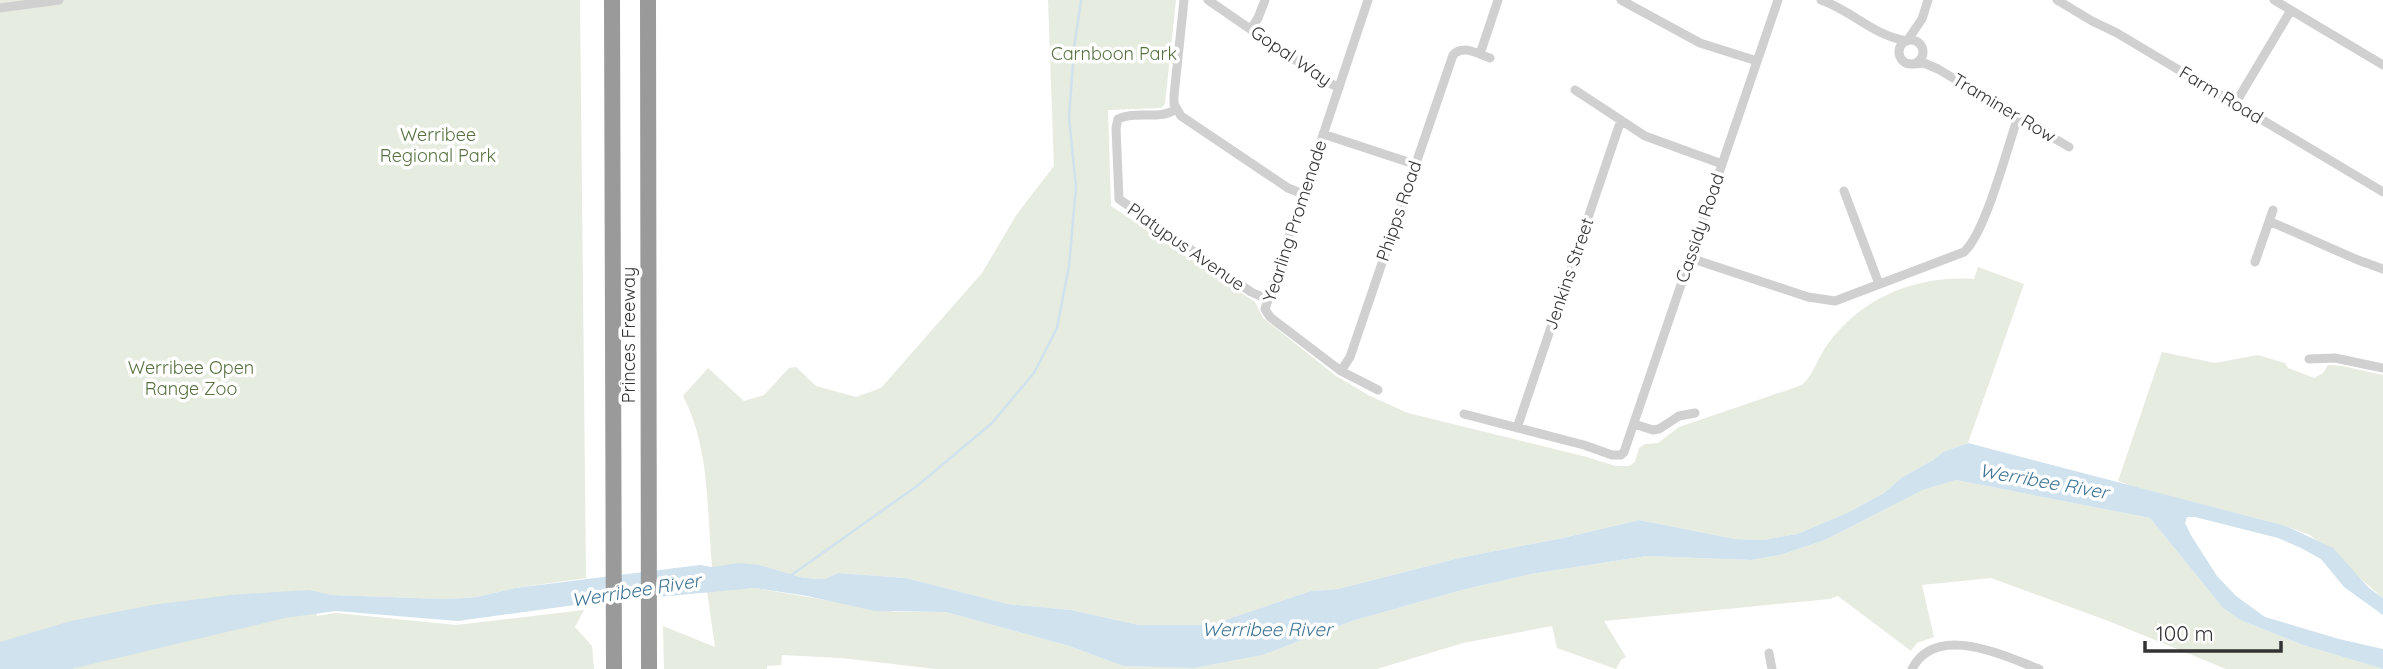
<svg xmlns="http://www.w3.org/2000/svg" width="2383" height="669" viewBox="0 0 2383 669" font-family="Quicksand,sans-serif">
<rect width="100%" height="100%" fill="#fff"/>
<!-- green -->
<path fill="#e6ecdf" d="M 0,0 L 580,0 L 586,578 L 515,588 L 477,597 L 446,599 L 332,595 L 310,591 L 317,616 L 336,613 L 456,625 L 584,610 L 575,627 L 592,646 L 594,669 L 0,669 Z
M 1048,0 L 1176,0 L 1165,104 L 1161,108 L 1108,110 L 1111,206 L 1255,302 L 1263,318 L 1336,376 L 1370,396 L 1408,413 L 1587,457 L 1615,466 L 1629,466 L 1635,462 L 1639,448 L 1645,444 L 1658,443 L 1679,427 L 1802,385 C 1814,375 1818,356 1828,344 C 1862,297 1917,275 1974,279 L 1978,267 L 2024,284 L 1968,443 L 1943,452 L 1933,460 L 1901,478 L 1884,493 L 1847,513 L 1797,534 L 1763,540 L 1735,539 L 1639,520 L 1563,538 L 1459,558 L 1338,589 L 1311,591 L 1210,625 L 1139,625 L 1071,610 L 1008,604 L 906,578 L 838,573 L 825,579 L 816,579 L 800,577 L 760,565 L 712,567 C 707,510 710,448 683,396 L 708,368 L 744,401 L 764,395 L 789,368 L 796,367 L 816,386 L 856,397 L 881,388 L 982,273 L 1017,214 L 1054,166 Z
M 2162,352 L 2215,363 L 2258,355 L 2285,363 L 2288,368 L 2314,378 L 2323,373 L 2328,365 L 2342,366 L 2383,375 L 2383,598 L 2310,535 L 2286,526 L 2135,487 L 2118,481 Z
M 1956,480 L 2150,518 L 2223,608 L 2240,620 L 2303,645 L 2383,669 L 2226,669 L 2111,622 L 1991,578 L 1922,585 L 1934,637 L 1917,643 L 1911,651 L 1838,596 L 1830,599 L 1604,621 L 1626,657 L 1621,660 L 1616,669 L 1557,648 L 1552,626 L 1463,643 L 1377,669 L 936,669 L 841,658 L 782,655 L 781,665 L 767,666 L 767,669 L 664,669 L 663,626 L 715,647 L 707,591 L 755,588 L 896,612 L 946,612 L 1069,646 L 1123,666 L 1194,668 L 1263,655 L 1352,621 L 1462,590 L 1531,574 L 1647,556 L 1751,560 L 1780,555 L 1825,540 L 1923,490 Z"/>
<!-- water -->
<path fill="#cfe2ee" d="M 1968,443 L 2286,526 L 2333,548 L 2369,588 L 2383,598 L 2383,615 L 2344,587 L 2321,559 L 2301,548 L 2278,538 L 2195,517 L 2187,517 L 2185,523 L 2192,537 L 2217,576 L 2236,596 L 2265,617 L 2339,639 L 2383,649 L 2383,669 L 2303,645 L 2240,620 L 2223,608 L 2150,518 L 1956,480 L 1923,490 L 1825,540 L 1780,555 L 1751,560 L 1647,556 L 1531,574 L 1462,590 L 1352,621 L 1263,655 L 1194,668 L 1123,666 L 1069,646 L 946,612 L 875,611 L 807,596 L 755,588 L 582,604 L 458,621 L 336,611 L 285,618 L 71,669 L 0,669 L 0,642 L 71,621 L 152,605 L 230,595 L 309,590 L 332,595 L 446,599 L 477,597 L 515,588 L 700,565 L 712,567 L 739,563 L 760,565 L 800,577 L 816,579 L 825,579 L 838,573 L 906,578 L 1008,604 L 1071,610 L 1139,625 L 1210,625 L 1311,591 L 1338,589 L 1459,558 L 1563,538 L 1639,520 L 1735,539 L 1763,540 L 1797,534 L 1847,513 L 1884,493 L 1901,478 L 1933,460 L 1943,452 Z"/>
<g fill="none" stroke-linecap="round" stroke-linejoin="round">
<!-- stream -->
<path stroke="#cfe2ee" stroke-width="2.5" d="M 790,576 L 917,486 L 992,423 L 1034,373 L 1057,328 L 1069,266 L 1076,187 L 1069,117 L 1074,49 L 1081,0"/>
<!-- street -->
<path stroke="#d0d0d0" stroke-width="9" d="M 1184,0 L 1174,96 L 1174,104 L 1181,116 L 1288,188 L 1303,194
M 1208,0 L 1326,81 L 1339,88
M 1368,0 L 1265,309 L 1270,317 L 1341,371 L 1378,390
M 1621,0 L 1700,43 L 1757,61
M 1821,0 C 1853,11 1872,35 1907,41
M 2057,0 L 2092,21 L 2117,33 L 2383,192
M 2274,0 L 2383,65
M 0,8 L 59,0
M 1251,29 L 1258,18 L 1265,0
M1899 52a12 12 0 1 1 24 0a12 12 0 1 1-24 0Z
M 1907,41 L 1922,19 L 1928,0
M 1480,54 L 1498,0
M 1914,64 L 1924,63 L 1938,69 L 2069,147
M 1575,90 L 1645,136 L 1722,164
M 2235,104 L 2291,10
M 1176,109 C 1159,121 1136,110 1118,119 L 1116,128 L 1119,199 L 1251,292 L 1267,299
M 1323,134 L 1414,164
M 1844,191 L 1879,284
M 2269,221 L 2358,260 L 2383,269
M 1690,258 L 1808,297 L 1835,301 L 1964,252 C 1986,232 2007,148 2018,117
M 2255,262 L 2273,210
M 2309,359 L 2335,358 L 2383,368
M 1341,371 L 1350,357 L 1453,55 C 1463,44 1478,54 1490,58
M 1464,414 L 1584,445 L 1612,455 L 1621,455 L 1624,452 L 1778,0
M 1634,424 L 1653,430 L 1659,429 L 1679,416 L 1695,413
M 1517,428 L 1621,120
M 1769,653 L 1772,669
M 1912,669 C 1936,622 2004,656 2039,669"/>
<!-- highway -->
<path stroke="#9a9a9a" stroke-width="16" d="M 612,0 L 614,669
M 648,0 L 649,669"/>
</g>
<g text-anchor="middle" stroke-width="7" stroke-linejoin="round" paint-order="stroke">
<!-- park labels -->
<g font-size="18" fill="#56703f" stroke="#fff">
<text x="1114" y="60">Carnboon Park</text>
<text x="438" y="141">Werribee<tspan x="438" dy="21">Regional Park</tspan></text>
<text x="191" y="374">Werribee Open<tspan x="191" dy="21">Range Zoo</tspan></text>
</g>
<!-- street labels -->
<g font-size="18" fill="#333" stroke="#fff">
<text transform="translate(1291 56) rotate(34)" y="6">Gopal Way</text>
<text transform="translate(2221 95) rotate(31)" y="6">Farm Road</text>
<text transform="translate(2004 108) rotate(31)" y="6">Traminer Row</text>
<text transform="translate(1399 211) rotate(-71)" y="6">Phipps Road</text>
<text transform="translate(1295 221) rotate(-72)" y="6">Yearling Promenade</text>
<text transform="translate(1700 228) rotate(-71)" y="6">Cassidy Road</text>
<text transform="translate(1186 247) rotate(35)" y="6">Platypus Avenue</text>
<text transform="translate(1569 274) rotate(-71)" y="6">Jenkins Street</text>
<text transform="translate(629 335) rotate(-90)" y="6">Princes Freeway</text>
</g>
<!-- water labels -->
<g font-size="19" font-style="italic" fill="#3f7597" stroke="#fff">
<text transform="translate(2044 481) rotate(10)" y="7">Werribee River</text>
<text transform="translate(636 590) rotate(-9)" y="7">Werribee River</text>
<text x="1267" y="636">Werribee River</text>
</g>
</g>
<!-- scale -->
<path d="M2145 641v10h136v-10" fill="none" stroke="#333333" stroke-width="3.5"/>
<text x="2156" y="641" font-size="21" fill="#333333" stroke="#ffffff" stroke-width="5" paint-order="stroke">100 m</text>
</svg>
